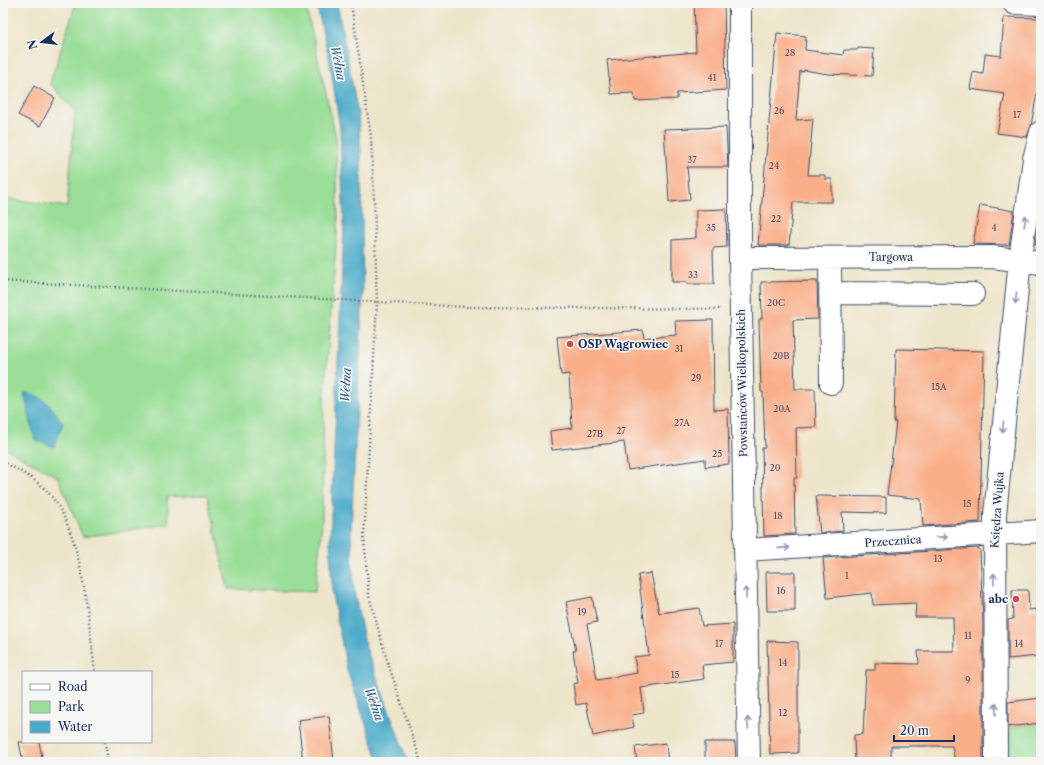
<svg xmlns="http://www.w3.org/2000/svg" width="1044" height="765" viewBox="0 0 1044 765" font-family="'Libre Caslon Text',serif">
<rect width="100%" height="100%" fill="#f6f6f2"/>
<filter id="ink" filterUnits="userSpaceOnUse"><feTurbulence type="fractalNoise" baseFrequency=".025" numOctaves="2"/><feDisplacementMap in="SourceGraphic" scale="8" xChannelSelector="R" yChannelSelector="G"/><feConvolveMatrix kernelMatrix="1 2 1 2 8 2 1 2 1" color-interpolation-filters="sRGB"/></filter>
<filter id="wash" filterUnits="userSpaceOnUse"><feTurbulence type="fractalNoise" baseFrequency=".012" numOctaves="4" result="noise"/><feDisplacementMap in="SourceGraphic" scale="16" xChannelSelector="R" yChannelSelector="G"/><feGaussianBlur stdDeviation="0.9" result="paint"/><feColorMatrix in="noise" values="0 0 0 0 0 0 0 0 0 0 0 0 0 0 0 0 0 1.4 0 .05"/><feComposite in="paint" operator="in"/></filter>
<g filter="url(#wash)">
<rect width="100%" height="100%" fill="#ede5c9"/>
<!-- green -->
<path fill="#9ade97" stroke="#5a867a" d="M 76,3 L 305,3 L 336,137 L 338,220 L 324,402 L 322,523 L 315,592 L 228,589 L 207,495 L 167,497 L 169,524 L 83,537 L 58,477 L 3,447 L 3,198 L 67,207 L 75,111 L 50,83 Z
M 1041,723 L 1041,759 L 1009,762 L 1009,727 Z"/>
<!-- water -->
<path fill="#4aaac9" stroke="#326c94" d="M 316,3 L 337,3 L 358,114 L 361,150 L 363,292 L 351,532 L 354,590 L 365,645 L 408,762 L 379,762 L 347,670 L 332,594 L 330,541 L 344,225 L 340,129 L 330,63 Z
M 24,393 C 43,393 53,409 63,423 L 54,447 L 35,440 Z"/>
<g id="blocks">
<!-- building -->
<path fill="#faaf89" d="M 694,3 L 724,3 L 726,90 L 677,93 L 677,99 L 635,101 L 634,93 L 611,94 L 607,60 L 696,52 Z
M 1004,17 L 1041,18 L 1041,69 L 1031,126 L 1027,137 L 997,133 L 1005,94 L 970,89 L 973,72 L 983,74 L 985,54 L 1001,56 Z
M 777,33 L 806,36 L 805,50 L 843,55 L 844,50 L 857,50 L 858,48 L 874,49 L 872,76 L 828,74 L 804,70 L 804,72 L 800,71 L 796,120 L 813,119 L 808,175 L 825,175 L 825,179 L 832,179 L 832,202 L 793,202 L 789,245 L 758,245 Z
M 34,86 L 55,98 L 40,126 L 18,115 Z
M 726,127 L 728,167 L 687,167 L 690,200 L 669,202 L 664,129 Z
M 980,205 L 1014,211 L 1009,245 L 973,244 Z
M 726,209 L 727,247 L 713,248 L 714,284 L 687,284 L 687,282 L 672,282 L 672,240 L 696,238 L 696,210 Z
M 1039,216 L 1041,216 L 1041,245 L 1035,245 Z
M 817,281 L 818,319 L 793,320 L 795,389 L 815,389 L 816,427 L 796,428 L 797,478 L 794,478 L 795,534 L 764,536 L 762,448 L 765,448 L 763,392 L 761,392 L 759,319 L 762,319 L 761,282 Z
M 713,320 L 714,410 L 728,409 L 729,464 L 705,467 L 705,459 L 628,470 L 624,442 L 552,450 L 550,431 L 572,428 L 569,374 L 561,375 L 557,337 L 643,330 L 644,338 L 676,335 L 675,321 Z
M 896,349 L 984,351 L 980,522 L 923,526 L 921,499 L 887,495 L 896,422 L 894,422 Z
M 816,496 L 886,497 L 886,513 L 842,512 L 843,531 L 820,533 Z
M 978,548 L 980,550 L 983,622 L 983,762 L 955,762 L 952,746 L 891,746 L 891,762 L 855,762 L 854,735 L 863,734 L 866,670 L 875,670 L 875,663 L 919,664 L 918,651 L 954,651 L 953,617 L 915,617 L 916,603 L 873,605 L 872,593 L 827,598 L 823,558 Z
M 766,572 L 795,572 L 795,611 L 767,611 Z
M 651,573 L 659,613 L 699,608 L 702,626 L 733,624 L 733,662 L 702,665 L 704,679 L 641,688 L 644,713 L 632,715 L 634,727 L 593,736 L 586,703 L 576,705 L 573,684 L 578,683 L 573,651 L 576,651 L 566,602 L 592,597 L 597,622 L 587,624 L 597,680 L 637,673 L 634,657 L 649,655 L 638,575 Z
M 1012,590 L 1028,590 L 1029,610 L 1037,609 L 1038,656 L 1008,659 L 1008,620 L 1013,619 Z
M 767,641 L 798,642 L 798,753 L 770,754 Z
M 1041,698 L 1041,723 L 1008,727 L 1008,702 Z
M 329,716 L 334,762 L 303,762 L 298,720 Z
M 19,742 L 39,742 L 43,762 L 23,762 Z
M 705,742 L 735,742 L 736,762 L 705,762 Z
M 666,743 L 668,762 L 637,762 L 635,747 Z"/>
</g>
</g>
<g filter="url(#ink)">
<use href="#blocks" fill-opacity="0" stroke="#3a4a6e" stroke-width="1"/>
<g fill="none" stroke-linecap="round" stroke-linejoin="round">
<!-- minor casing -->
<g stroke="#3a4a6e" stroke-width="24">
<path id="minor" d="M 740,3 L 740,258 L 749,762
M 1014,3 L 1041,4
M 740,258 L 992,257 L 1041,263
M 830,258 L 831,383
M 830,293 L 973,294
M 745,550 L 1041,531
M 996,762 L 995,515 L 1020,259 L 1034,159 L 1041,132"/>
</g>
<!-- path -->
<path stroke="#3a4a6e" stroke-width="2.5" stroke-dasharray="1 3" stroke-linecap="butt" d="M 351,3 L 371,137 L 374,198 L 377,303 L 364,536 L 369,596 L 386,657 L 421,762
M 3,281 L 466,307 L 720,309
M 3,462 C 19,470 41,482 52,497 C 84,539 88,620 95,672
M 105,742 L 108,762"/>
<!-- minor -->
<use href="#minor" stroke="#fff" stroke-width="22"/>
</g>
<!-- one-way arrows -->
<defs><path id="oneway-shaft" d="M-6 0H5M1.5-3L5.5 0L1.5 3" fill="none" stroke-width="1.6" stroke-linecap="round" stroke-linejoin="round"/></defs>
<g stroke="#8d97ae">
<use href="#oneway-shaft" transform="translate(1025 221) rotate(-82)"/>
<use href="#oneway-shaft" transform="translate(1016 298) rotate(96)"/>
<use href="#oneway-shaft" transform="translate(1003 427) rotate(96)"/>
<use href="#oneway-shaft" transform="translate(942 537) rotate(-4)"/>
<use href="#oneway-shaft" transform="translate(784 548) rotate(-4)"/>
<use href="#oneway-shaft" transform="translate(994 579) rotate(-91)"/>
<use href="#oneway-shaft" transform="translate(746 593) rotate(-91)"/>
<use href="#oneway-shaft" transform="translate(996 709) rotate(-91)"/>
<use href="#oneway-shaft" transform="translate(748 723) rotate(-92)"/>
</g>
</g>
<!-- markers -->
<g fill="#d1495b" stroke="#f6f6f2" stroke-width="1.5">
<circle cx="570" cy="344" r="4"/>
<circle cx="1016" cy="599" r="4"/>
</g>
<g text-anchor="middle" stroke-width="3.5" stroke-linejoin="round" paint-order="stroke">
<!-- number labels -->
<g font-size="9" fill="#534f69">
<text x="790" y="56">28</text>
<text x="712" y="81">41</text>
<text x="779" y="114">26</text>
<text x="1017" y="118">17</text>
<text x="692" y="163">37</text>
<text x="774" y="169">24</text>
<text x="776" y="222">22</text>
<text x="711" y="231">35</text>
<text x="994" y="231">4</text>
<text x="693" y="278">33</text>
<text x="776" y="306">20C</text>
<text x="679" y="352">31</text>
<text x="781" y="359">20B</text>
<text x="696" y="381">29</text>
<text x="939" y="390">15A</text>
<text x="782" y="412">20A</text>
<text x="682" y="426">27A</text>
<text x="621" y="434">27</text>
<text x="595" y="437">27B</text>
<text x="717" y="457">25</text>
<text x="775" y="471">20</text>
<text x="967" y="507">15</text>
<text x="778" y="519">18</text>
<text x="938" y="562">13</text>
<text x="847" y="579">1</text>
<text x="781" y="594">16</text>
<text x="582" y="615">19</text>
<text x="968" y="639">11</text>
<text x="719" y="647">17</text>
<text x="1019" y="647">14</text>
<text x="783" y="666">14</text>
<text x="675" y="678">15</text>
<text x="968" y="683">9</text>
<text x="783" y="716">12</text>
</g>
<!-- street labels -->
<g font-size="11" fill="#1b2f5e" stroke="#f6f6f2">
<text x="891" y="261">Targowa</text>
<text transform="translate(742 383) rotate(-91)" y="4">Powstańców Wielkopolskich</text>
<text transform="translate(997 510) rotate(-86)" y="4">Księdza Wujka</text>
<text transform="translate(893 541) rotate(-4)" y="4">Przecznica</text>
</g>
<!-- poi labels -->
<g font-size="11" font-weight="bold" fill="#1b2f5e" stroke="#f6f6f2" text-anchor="start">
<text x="578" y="348">OSP Wągrowiec</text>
<text x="1008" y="603" text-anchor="end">abc</text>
</g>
<!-- water labels -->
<g font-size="12" font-style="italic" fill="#2b5a83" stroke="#f6f6f2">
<text transform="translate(338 63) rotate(79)" y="4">Wełna</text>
<text transform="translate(346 385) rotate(-87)" y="4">Wełna</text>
<text transform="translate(374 704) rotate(71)" y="4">Wełna</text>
</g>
</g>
<!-- margin -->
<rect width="1044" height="765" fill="none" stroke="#f6f6f2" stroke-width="16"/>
<!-- legend -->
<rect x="22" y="671" width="130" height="72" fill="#f6f6f2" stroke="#9ea6b7"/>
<rect x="30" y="684" width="20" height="6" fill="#ffffff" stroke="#9ea6b7"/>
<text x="58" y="691" font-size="12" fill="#1b2f5e">Road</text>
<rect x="30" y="701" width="20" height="12" fill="#9ade97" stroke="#9ea6b7"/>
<text x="58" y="711" font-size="12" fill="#1b2f5e">Park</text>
<rect x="30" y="721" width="20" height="12" fill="#4aaac9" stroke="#9ea6b7"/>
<text x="58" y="731" font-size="12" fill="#1b2f5e">Water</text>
<!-- north arrow -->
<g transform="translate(42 42) rotate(255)" stroke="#f6f6f2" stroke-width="3" paint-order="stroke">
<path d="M0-3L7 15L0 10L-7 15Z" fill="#1b2f5e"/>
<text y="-6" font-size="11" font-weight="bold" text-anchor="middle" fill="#1b2f5e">N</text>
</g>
<!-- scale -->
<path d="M894 735v6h60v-6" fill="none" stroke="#1b2f5e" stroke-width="2"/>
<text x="900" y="735" font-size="12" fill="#1b2f5e" stroke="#f6f6f2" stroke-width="3" paint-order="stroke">20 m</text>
</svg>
